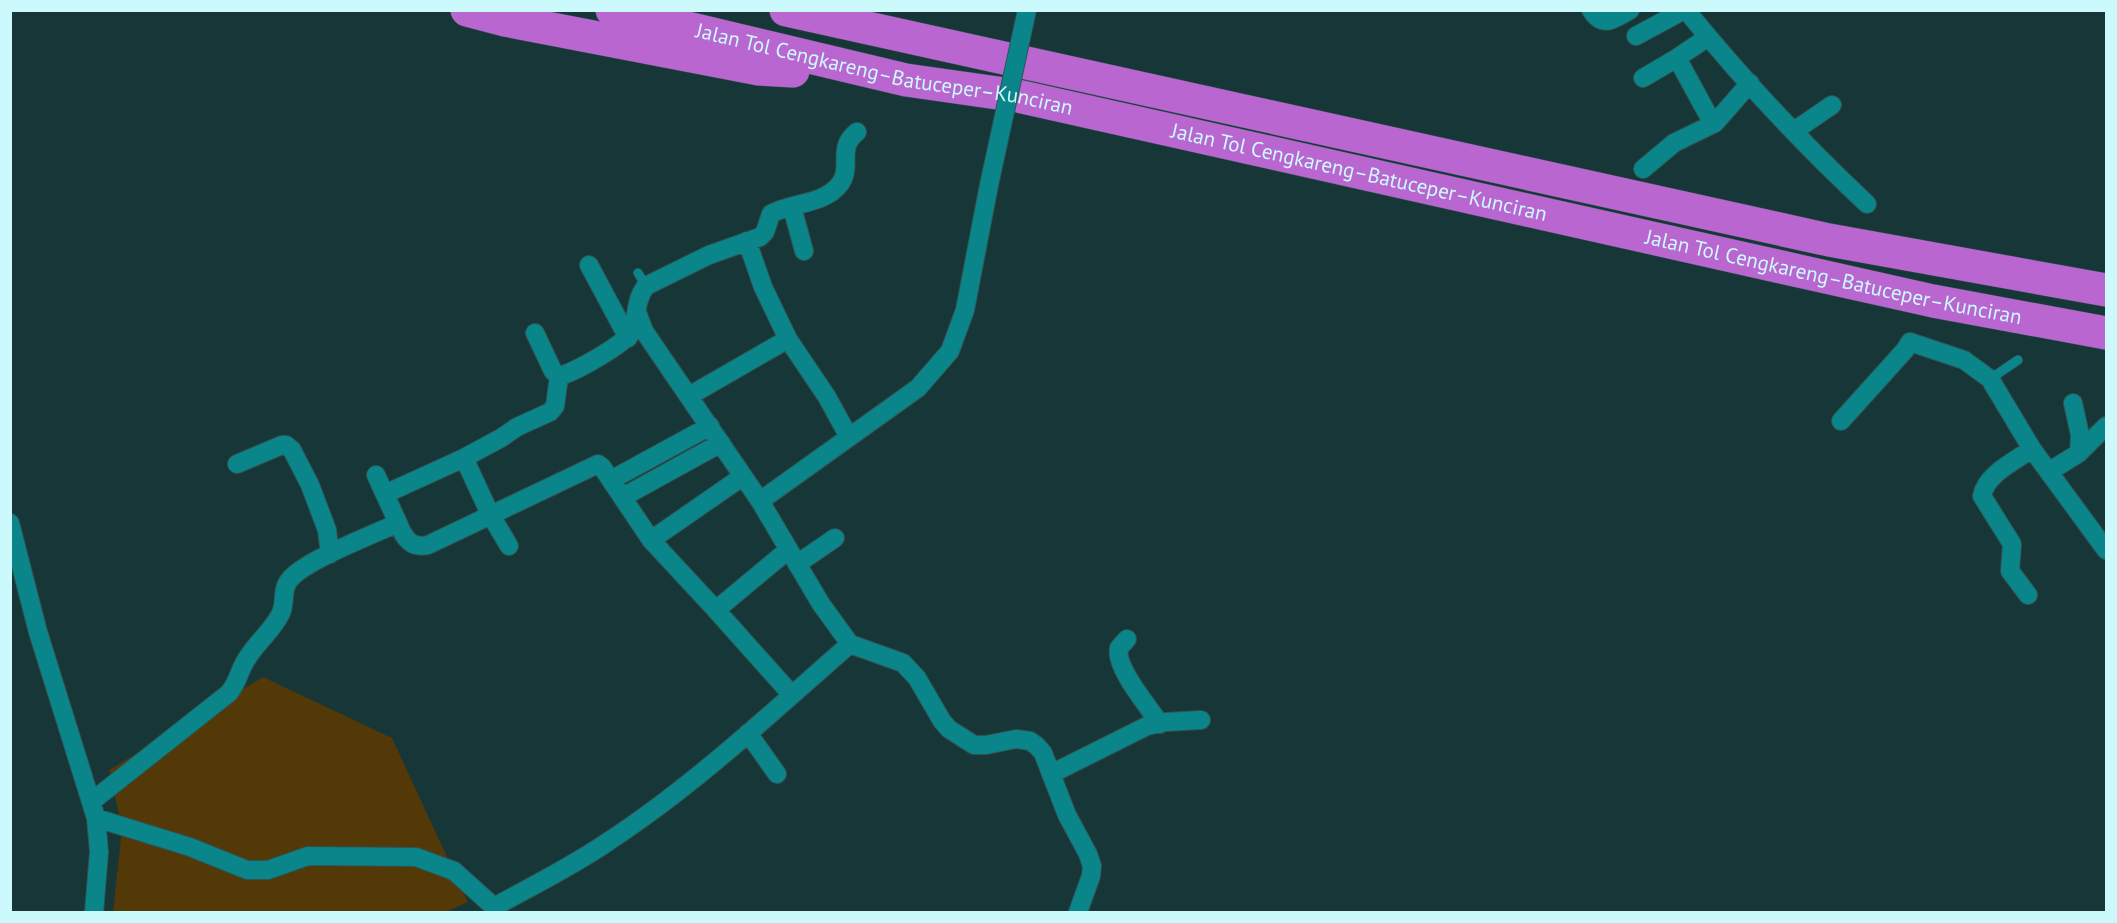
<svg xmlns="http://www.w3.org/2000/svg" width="2117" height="923" viewBox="0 0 2117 923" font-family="'PT Sans',sans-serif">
<rect width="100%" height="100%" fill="#163637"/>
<!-- green -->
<path fill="#523907" d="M 263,677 L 392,738 L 468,902 L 446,912 L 113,912 L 122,828 L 109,770 Z"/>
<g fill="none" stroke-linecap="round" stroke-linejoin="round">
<!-- service casing -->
<g stroke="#315253" stroke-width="10">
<path id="service" d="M 638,273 L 646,286
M 1990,379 L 2018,360"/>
</g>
<!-- minor casing -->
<g stroke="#315253" stroke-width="20">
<path id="minor" d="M 1591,10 C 1603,29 1614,19 1630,10
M 1686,10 C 1742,79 1803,144 1867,204
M 1636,36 L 1684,10
M 1677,58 L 1713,124
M 1643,78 L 1677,58 L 1708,37
M 1794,131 L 1832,105
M 1643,169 L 1674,143 L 1715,123 L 1750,83
M 792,207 L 804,251
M 747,241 L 763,287 L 788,339 L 827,397 L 849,437
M 589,265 L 628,338
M 637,312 L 644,331 L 760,501 L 821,604 L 850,644 L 903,663 L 917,678 L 942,721 L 949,729 L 974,745 L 986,745 L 1016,739 L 1030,741 L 1037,746 L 1043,753 L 1067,815 L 1088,854 L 1092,866 L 1091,876 L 1078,912
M 535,333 L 553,371 L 559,376
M 559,376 C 572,374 629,342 633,330 C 637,315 636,298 646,286 L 709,255 L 760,237 L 765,232 L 771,214 C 792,202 824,205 840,184 C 853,166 836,148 857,132
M 689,396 L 788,339
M 1841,421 L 1905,350 L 1910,342 L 1964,360 L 1990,379 L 2032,449 L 2106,550
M 2079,453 L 2106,426
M 237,464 L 282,445 L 286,445 L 292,450 L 310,485 L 327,530 L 330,554
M 2050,471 L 2079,453 L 2080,435 L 2073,403
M 376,475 L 398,523
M 611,480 L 710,426
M 385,494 L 464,458
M 623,497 L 721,443
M 760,501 L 918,388 L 950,351 L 965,310 L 989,185
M 10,523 L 38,632 L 96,818 L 99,852 L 94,912
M 651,540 L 742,477
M 509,546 L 490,514 L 464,458 L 501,438 L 517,427 L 550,412 L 555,406 L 559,376
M 788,550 L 716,610 L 792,695
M 797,564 L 835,538
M 2028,595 L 2010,571 L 2012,544 L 1982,496 C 1986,474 2015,461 2032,449
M 1127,639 L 1119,648 C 1114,667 1149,707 1160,724
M 748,733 L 777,774
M 1051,774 L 1147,726 L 1166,722 L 1201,720
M 91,802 L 229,693 C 239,681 239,669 248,657 C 258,641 273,630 281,613 C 286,601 281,588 291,578 C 309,559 372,535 398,523 C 404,538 411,549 428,545 L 598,464 L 602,467 L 651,540 L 716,610
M 96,818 L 190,847 L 247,870 L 268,870 L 308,856 L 416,857 L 454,871 L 494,907
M 494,907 C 532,886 573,866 609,841 C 696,784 772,712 850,644"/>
</g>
<!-- motorway casing -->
<g stroke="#315253" stroke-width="34">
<g id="motorway">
<path d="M 467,10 L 505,20 L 759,69 L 793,71"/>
<path id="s1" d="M 612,10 L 906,80 L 1018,96 L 1933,301 L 2106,333"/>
<path d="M 786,10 L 1829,240 L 2106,290"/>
</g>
</g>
<!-- service -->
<use href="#service" stroke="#0a8589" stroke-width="9"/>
<!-- minor -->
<use href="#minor" stroke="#0a8589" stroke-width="18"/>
<!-- motorway -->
<use href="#motorway" stroke="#ba66d0" stroke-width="33"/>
<!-- minor-bridge casing -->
<g stroke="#315253" stroke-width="20" stroke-linecap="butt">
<path id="minor-bridge" d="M 989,185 L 1027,10"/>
</g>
<!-- minor-bridge -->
<use href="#minor-bridge" stroke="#0a8589" stroke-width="18"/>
</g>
<g text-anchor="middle" stroke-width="4.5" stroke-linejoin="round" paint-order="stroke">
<!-- street labels -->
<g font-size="21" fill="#ccfafc" stroke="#163637">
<text dy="7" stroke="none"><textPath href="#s1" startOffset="279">Jalan Tol Cengkareng–Batuceper–Kunciran</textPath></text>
<text dy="7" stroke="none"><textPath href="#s1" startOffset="765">Jalan Tol Cengkareng–Batuceper–Kunciran</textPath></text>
<text dy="7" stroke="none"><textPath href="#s1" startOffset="1251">Jalan Tol Cengkareng–Batuceper–Kunciran</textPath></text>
</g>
</g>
<!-- border -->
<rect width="2117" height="923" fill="none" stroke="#ccfafc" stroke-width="24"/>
</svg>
